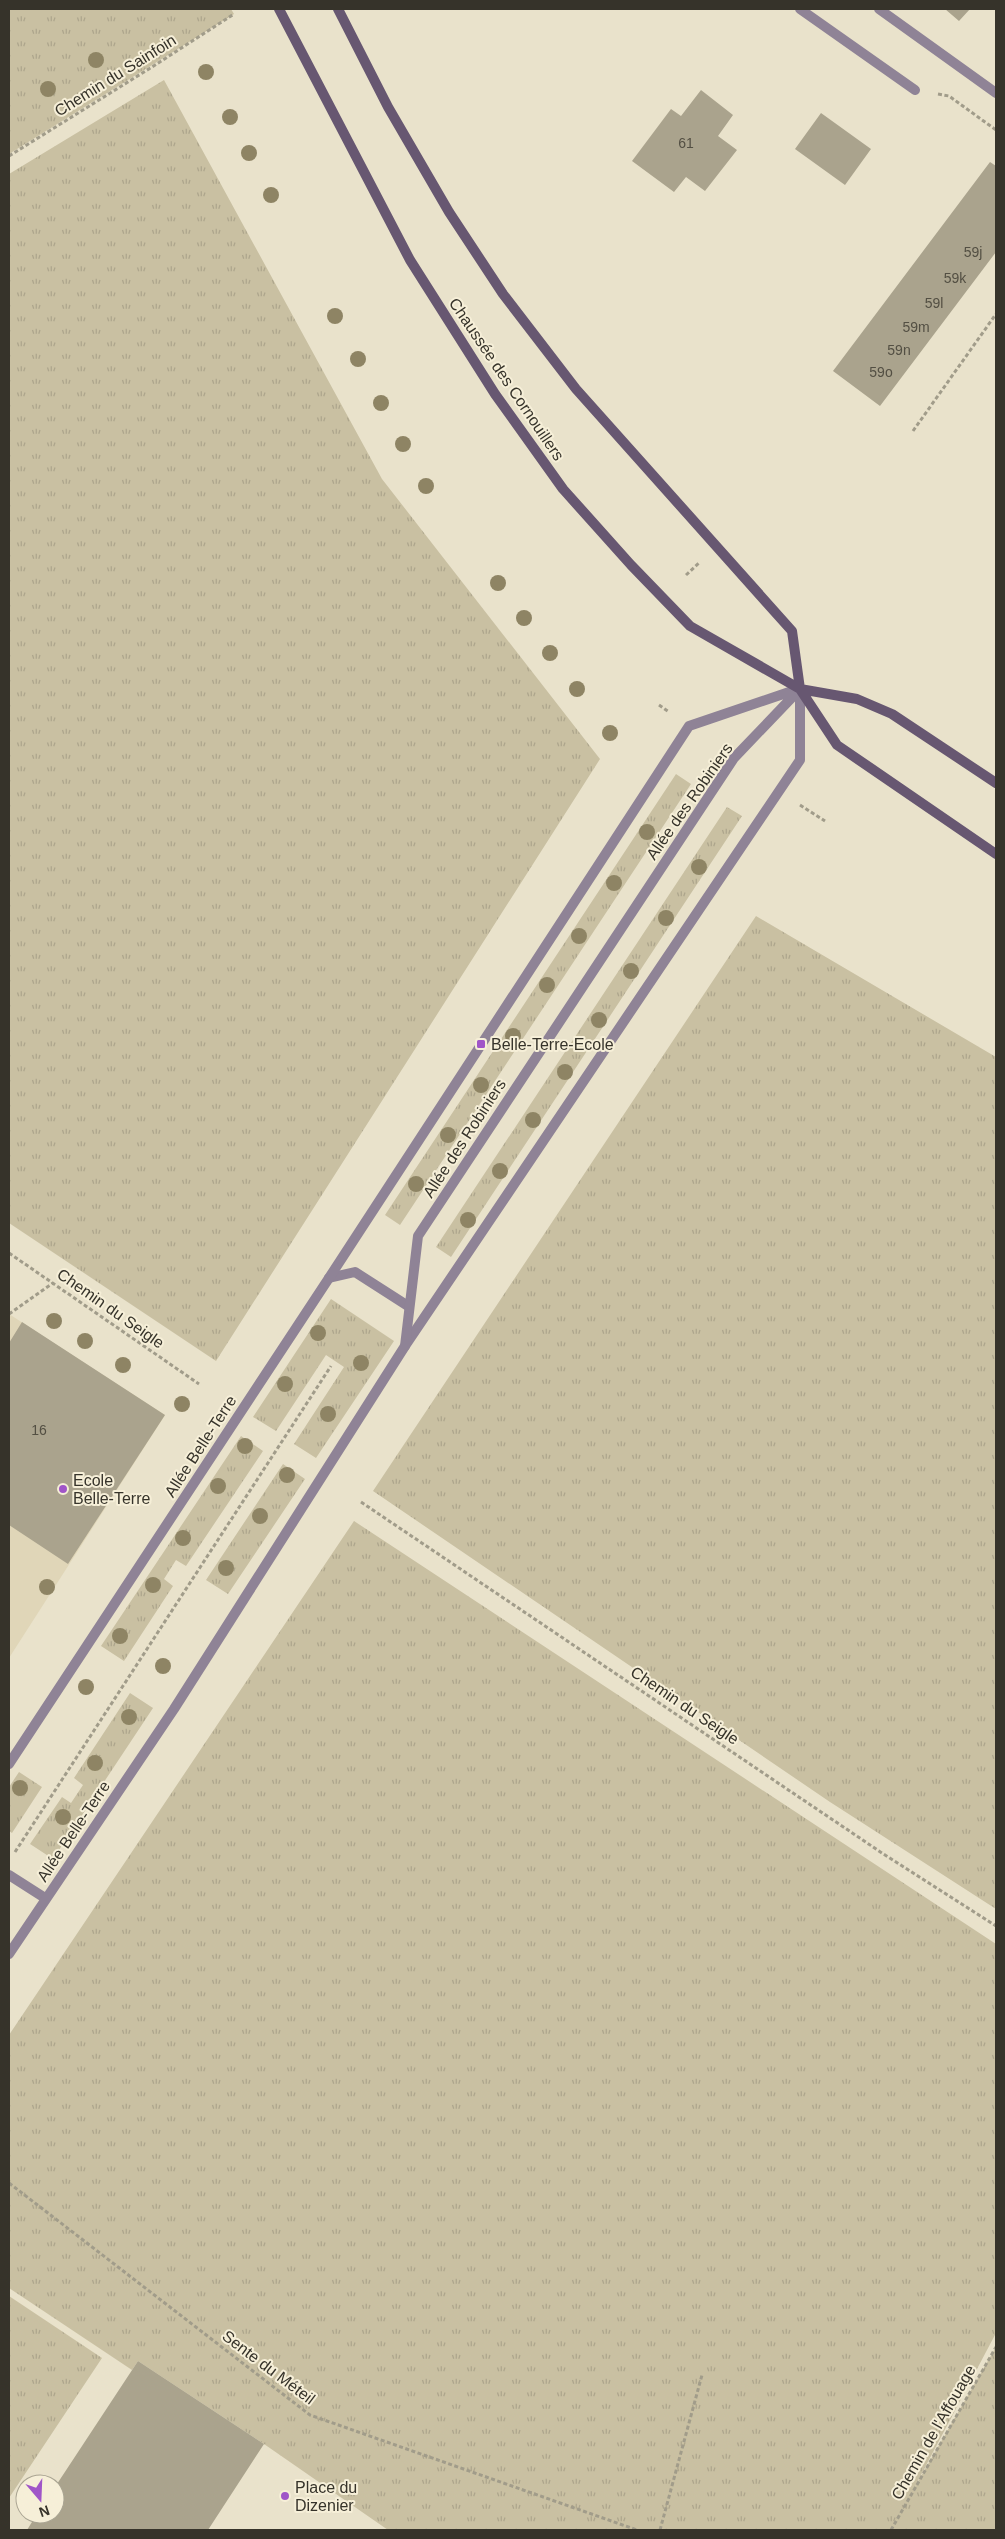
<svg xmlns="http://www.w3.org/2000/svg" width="1005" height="2539" viewBox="0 0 1005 2539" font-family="Helvetica,sans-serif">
<defs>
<pattern id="grass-tufts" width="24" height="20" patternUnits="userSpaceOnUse" patternTransform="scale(1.25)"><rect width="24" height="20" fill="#c9c0a2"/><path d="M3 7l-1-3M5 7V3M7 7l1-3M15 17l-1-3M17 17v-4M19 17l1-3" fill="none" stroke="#ada58c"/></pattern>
</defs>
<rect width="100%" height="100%" fill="#e9e2cb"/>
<!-- built -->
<path fill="#e0d6b8" d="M 9,1314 L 165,1415 L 9,1658 Z"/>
<!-- grass -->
<path fill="url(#grass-tufts)" d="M 9,9 L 231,9 L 234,14 L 9,154 Z
M 164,80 L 382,479 L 600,759 L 216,1361 L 9,1223 L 9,174 Z
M 676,774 L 691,784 L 400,1225 L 385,1215 Z
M 727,807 L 742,816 L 451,1257 L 436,1247 Z
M 756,916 L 996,1057 L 996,1909 L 830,1802 L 373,1491 Z
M 331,1299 L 394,1341 L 316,1458 L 294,1444 L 344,1367 L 326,1355 L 276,1431 L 253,1417 Z
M 241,1436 L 263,1451 L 186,1566 L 176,1560 L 164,1579 L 173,1586 L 124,1661 L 101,1646 Z
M 283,1464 L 305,1479 L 228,1594 L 206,1580 Z
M 354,1521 L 996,1944 L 996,2333 L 913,2490 L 996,2347 L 996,2530 L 388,2530 L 264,2444 L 138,2361 L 132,2370 L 9,2288 L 9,2035 Z
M 130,1693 L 153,1708 L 53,1859 L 30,1844 L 62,1797 L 71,1803 L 83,1785 L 74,1778 Z
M 19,1772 L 42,1787 L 12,1833 L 9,1831 L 9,1787 Z
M 9,2296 L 102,2358 L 9,2498 Z"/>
<!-- building -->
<path fill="#aaa38d" d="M 945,9 L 970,9 L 959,21 Z
M 701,90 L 733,115 L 718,136 L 737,150 L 705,191 L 686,177 L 674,192 L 632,161 L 671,109 L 681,116 Z
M 821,113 L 871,149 L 845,185 L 795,149 Z
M 990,162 L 996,166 L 996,252 L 880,406 L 833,371 Z
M 22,1322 L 165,1415 L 68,1564 L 9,1525 L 9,1343 Z
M 138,2361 L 264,2444 L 208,2530 L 27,2530 L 37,2514 L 55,2514 L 55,2487 Z"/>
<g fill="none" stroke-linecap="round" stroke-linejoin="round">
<!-- path -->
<path stroke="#a19c8a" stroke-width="3" stroke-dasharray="4 2.5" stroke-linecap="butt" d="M 938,94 L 949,96 L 996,130
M 9,156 L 152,67 L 234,14
M 913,431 L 996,314
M 686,575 L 699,563
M 659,705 L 669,712
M 800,805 L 825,821
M 9,1253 L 199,1384
M 9,1314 L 53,1283
M 361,1502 L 882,1853 L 996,1926
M 15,1852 L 331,1366
M 9,2183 L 310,2415 L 637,2530
M 660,2530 L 702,2375
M 891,2530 L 996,2347"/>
<!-- lane -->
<path stroke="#8f8396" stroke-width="10" d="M 329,1278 L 355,1272 L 408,1306
M 405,1346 L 800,760 L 800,689
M 9,1875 L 45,1898"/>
<!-- street -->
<path stroke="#8f8396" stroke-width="10" d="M 800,9 L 915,90
M 879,9 L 996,93
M 9,1764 L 329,1278 L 689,726 L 798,689
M 9,1954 L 174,1709 L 405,1346 L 418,1236 L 734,758 L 800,689"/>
<!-- secondary -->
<path stroke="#675771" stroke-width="10" d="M 279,9 L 410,260 L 495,394 L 563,489 L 631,565 L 690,626 L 800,689 L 857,699 L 892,714 L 996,783
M 338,9 L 388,107 L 449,212 L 503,294 L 576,389 L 792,631 L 800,689 L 837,745 L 996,854"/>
</g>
<!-- trees -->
<g fill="#8e8464">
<circle cx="96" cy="60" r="8"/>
<circle cx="206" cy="72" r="8"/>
<circle cx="48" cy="89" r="8"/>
<circle cx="230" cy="117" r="8"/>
<circle cx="249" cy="153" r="8"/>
<circle cx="271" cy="195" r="8"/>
<circle cx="335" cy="316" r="8"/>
<circle cx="358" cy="359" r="8"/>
<circle cx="381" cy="403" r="8"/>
<circle cx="403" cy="444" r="8"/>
<circle cx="426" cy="486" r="8"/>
<circle cx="498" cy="583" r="8"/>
<circle cx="524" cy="618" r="8"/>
<circle cx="550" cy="653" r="8"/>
<circle cx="577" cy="689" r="8"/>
<circle cx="610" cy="733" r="8"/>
<circle cx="647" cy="832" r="8"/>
<circle cx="699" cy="867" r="8"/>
<circle cx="614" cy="883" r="8"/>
<circle cx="666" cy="918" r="8"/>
<circle cx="579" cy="936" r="8"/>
<circle cx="631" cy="971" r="8"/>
<circle cx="547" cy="985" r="8"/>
<circle cx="599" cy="1020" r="8"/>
<circle cx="513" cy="1036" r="8"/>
<circle cx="565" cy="1072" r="8"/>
<circle cx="481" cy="1085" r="8"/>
<circle cx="533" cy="1120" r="8"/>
<circle cx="448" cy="1135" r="8"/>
<circle cx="500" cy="1171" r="8"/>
<circle cx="416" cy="1184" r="8"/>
<circle cx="468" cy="1220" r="8"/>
<circle cx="54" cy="1321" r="8"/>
<circle cx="318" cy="1333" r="8"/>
<circle cx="85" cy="1341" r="8"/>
<circle cx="361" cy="1363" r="8"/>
<circle cx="123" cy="1365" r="8"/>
<circle cx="285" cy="1384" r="8"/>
<circle cx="182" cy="1404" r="8"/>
<circle cx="328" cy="1414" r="8"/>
<circle cx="245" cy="1446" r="8"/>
<circle cx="287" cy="1475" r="8"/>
<circle cx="218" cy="1486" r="8"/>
<circle cx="260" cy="1516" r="8"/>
<circle cx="183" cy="1538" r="8"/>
<circle cx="226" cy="1568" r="8"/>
<circle cx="153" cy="1585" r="8"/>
<circle cx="47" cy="1587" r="8"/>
<circle cx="120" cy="1636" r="8"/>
<circle cx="163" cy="1666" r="8"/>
<circle cx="86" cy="1687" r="8"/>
<circle cx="129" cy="1717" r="8"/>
<circle cx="95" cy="1763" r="8"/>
<circle cx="20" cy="1788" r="8"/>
<circle cx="63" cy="1817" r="8"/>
</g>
<!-- markers -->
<g fill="#a055c8" stroke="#f6efd8" stroke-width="2">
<rect x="476" y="1039" width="10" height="10" rx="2.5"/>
<circle cx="63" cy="1489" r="5"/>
<circle cx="285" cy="2496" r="5"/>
</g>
<g text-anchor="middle" stroke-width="4" stroke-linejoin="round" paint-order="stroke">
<!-- number labels -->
<g font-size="14" fill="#534f43">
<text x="686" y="148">61</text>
<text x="973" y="257">59j</text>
<text x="955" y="283">59k</text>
<text x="934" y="308">59l</text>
<text x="916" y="332">59m</text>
<text x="899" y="355">59n</text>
<text x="881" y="377">59o</text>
<text x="39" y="1435">16</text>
</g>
<!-- street labels -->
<g font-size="16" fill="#36332a" stroke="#f6efd8">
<text transform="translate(115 75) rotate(-32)" y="6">Chemin du Sainfoin</text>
<text transform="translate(507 379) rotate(56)" y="6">Chaussée des Cornouillers</text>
<text transform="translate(689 801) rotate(-55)" y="6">Allée des Robiniers</text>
<text transform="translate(464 1138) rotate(-57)" y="6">Allée des Robiniers</text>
<text transform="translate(111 1308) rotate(35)" y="6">Chemin du Seigle</text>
<text transform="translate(200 1446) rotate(-57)" y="6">Allée Belle-Terre</text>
<text transform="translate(685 1705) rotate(34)" y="6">Chemin du Seigle</text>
<text transform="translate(73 1831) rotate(-56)" y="6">Allée Belle-Terre</text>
<text transform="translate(269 2367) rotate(37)" y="6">Sente du Méteil</text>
<text transform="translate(933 2432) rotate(-60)" y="6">Chemin de l'Affouage</text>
</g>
<!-- poi labels -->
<g font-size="16" fill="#36332a" stroke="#f6efd8" text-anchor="start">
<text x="491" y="1050">Belle-Terre-Ecole</text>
<text x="73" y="1486">Ecole<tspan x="73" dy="18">Belle-Terre</tspan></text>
<text x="295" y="2493">Place du<tspan x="295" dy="18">Dizenier</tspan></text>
</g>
</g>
<!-- border -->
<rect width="1005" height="2539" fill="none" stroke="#36332a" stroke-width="20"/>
<!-- north arrow -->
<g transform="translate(40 2499) rotate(161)"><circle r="24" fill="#f6efd8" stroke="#a9a492"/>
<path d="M0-4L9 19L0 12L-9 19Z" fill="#a055c8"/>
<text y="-8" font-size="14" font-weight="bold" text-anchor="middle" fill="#36332a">N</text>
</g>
</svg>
